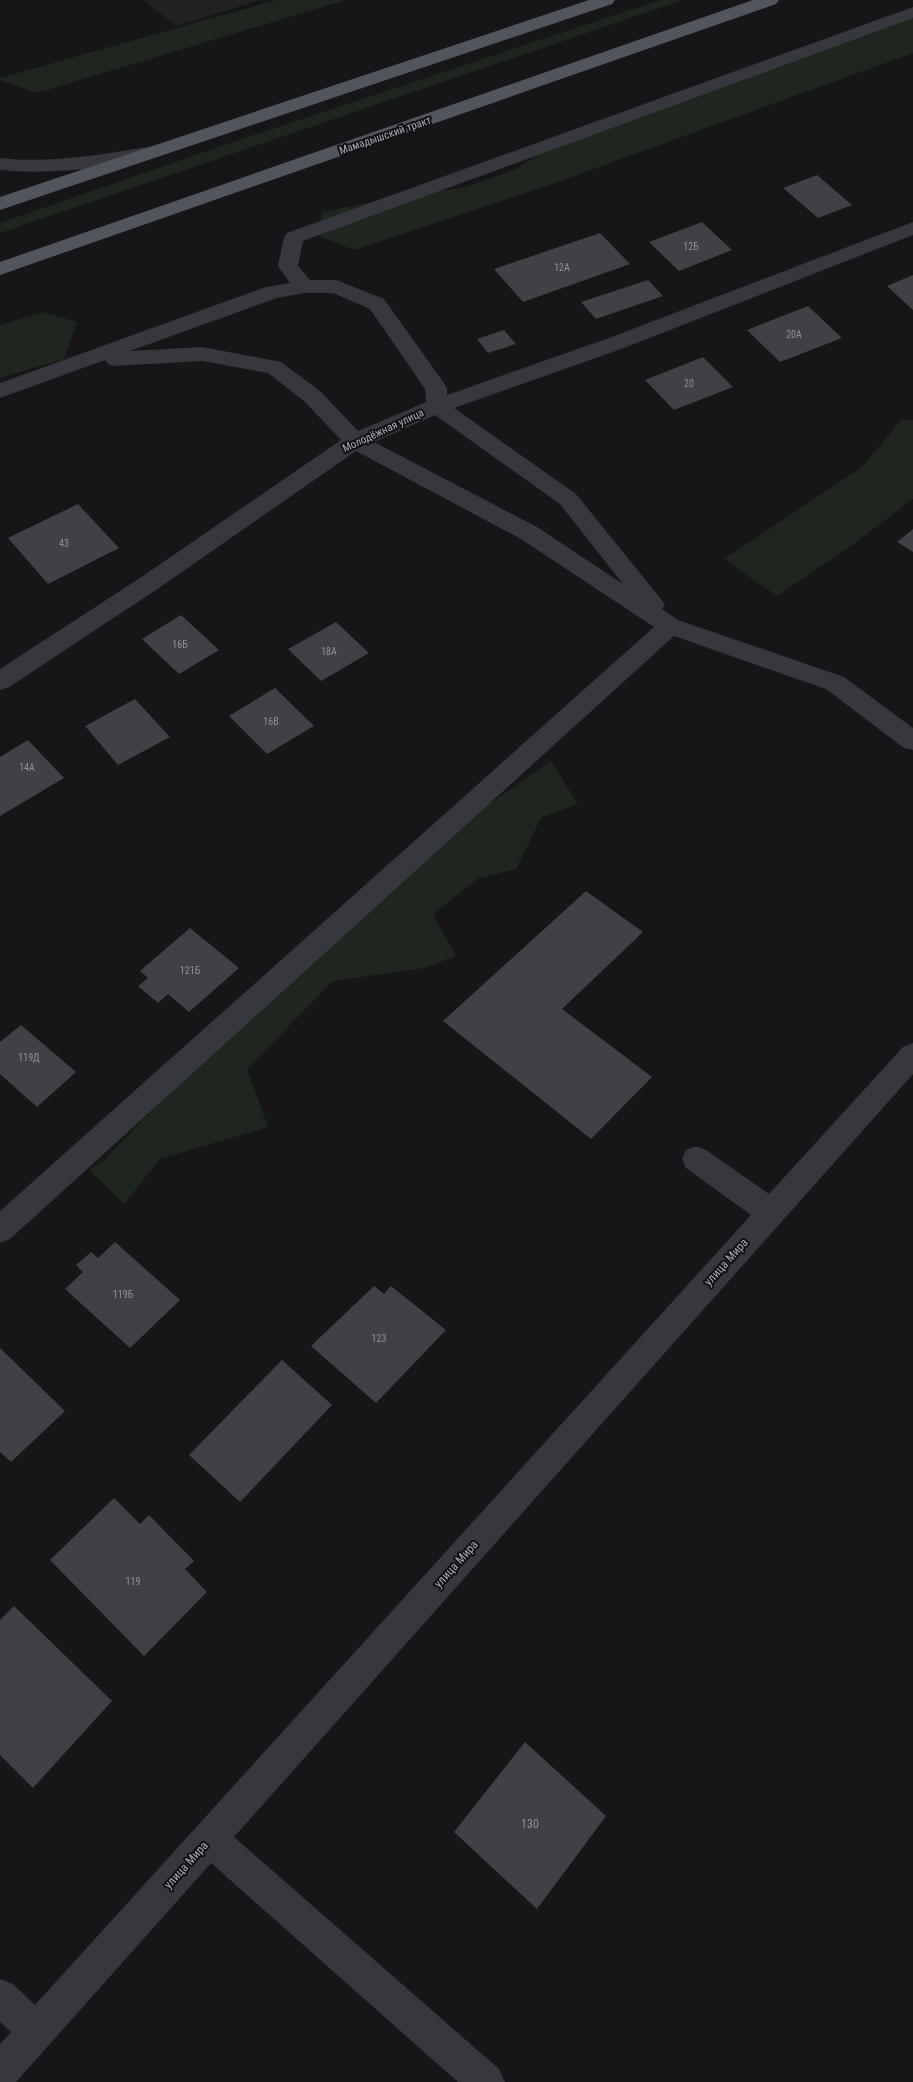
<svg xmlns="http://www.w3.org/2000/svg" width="913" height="2082" viewBox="0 0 913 2082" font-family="'Roboto Condensed',sans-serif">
<rect width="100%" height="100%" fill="#161618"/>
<!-- built -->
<path fill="#222225" d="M 144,0 L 260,0 L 176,26 Z"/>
<!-- green -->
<path fill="#1e261f" d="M 276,0 L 346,0 L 37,93 L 0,80 L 0,78 Z
M 660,0 L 683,0 L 0,233 L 0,223 L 239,140 Z
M 913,9 L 913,53 L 552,184 L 354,250 L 319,236 L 322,212 L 381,200 L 466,187 L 514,170 L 564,139 Z
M 43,312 L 77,322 L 64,359 L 0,378 L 0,325 Z
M 901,420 L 913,420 L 913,499 L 855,543 L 777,596 L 724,559 L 862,467 Z
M 551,761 L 578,804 L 541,818 L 516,869 L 479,878 L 433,914 L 456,956 L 424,968 L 333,981 L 247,1069 L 268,1127 L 160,1159 L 124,1204 L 89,1170 L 104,1160 L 212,1048 L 475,814 Z"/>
<!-- building -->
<path fill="#404145" d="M 817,175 L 852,205 L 818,218 L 783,188 Z
M 702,222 L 732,250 L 679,271 L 649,242 Z
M 600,233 L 630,264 L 523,302 L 494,269 Z
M 913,275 L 913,310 L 887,286 Z
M 648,280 L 663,296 L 596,319 L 581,302 Z
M 808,306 L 842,338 L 780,362 L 747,330 Z
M 504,330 L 516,344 L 488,353 L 477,339 Z
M 703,357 L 733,387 L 674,410 L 645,380 Z
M 78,504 L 119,548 L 48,584 L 8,538 Z
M 913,529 L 913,552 L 897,542 Z
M 181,615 L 219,650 L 179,674 L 142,639 Z
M 336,622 L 369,653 L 321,681 L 288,649 Z
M 275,688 L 314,726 L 267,754 L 229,716 Z
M 135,699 L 170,737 L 118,765 L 85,726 Z
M 28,740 L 64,778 L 0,816 L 0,757 Z
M 586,891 L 643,932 L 562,1009 L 652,1077 L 591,1139 L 443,1021 Z
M 190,928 L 239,968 L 189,1012 L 168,994 L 158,1003 L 138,986 L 148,978 L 140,971 Z
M 21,1025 L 76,1072 L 37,1107 L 0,1074 L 0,1042 Z
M 115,1242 L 180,1300 L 130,1348 L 65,1289 L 83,1272 L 76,1265 L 91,1252 L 98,1258 Z
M 374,1286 L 384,1294 L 391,1286 L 446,1330 L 376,1403 L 311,1346 Z
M 0,1348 L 65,1411 L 11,1462 L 0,1452 Z
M 282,1360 L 332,1405 L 240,1502 L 189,1455 Z
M 114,1498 L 140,1524 L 149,1515 L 194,1561 L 185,1569 L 207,1592 L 144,1656 L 50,1560 Z
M 14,1606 L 112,1701 L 33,1788 L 0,1755 L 0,1620 Z
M 525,1742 L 606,1816 L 537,1909 L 454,1832 Z"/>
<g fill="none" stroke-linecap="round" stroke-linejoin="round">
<!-- minor -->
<path fill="#37383d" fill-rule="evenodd" d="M 913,7 L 913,18 L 303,241 L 298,266 L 310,280 L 336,280 L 384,299 L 444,383 L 447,388 L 447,395 L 609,338 L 913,222 L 913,235 L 624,348 L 454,408 L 576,494 L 661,599 L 665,605 L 662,609 L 678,620 L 844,677 L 913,728 L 913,750 L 904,748 L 826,689 L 674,636 L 10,1239 L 0,1243 L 0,1211 L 654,627 L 521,539 L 356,451 L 156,590 L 9,687 L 0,690 L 0,669 L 140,578 L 341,440 L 304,401 L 268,373 L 202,361 L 115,366 L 108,364 L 105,360 L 0,398 L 0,383 L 266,287 L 290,283 L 278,266 L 284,237 L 287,233 ZM 304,293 L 333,293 L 370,309 L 425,389 L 426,402 L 358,431 L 320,391 L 281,362 L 202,347 L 130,351 L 277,298 ZM 435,415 L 560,504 L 623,584 L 537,527 L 374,442 Z
M 154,146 L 161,148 L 164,152 L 161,156 C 111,168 50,175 0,170 L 0,158 C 52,164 103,154 154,146 Z
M 913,1043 L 913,1074 L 234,1837 L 499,2069 L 505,2082 L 458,2082 L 211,1863 L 16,2082 L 0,2082 L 0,2044 L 11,2032 L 0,2022 L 0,1979 L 13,1984 L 35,2005 L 751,1215 L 686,1168 L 682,1159 L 686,1150 L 696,1146 L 706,1150 L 769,1194 L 903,1047 Z"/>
<!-- major -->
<path fill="#53555c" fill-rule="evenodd" d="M 589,0 L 615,0 L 612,4 L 0,210 L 0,197 Z
M 753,0 L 779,0 L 776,4 L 0,275 L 0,262 Z"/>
</g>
<g text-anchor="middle" stroke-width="4" stroke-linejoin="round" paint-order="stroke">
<!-- number labels -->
<g font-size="10" fill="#8e929b">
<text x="691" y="250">12Б</text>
<text x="562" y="271">12А</text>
<text x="794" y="338">20А</text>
<text x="689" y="387">20</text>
<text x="64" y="547">43</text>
<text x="180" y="648">16Б</text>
<text x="329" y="655">18А</text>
<text x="271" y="725">16В</text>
<text x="27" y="771">14А</text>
<text x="190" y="974">121Б</text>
<text x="29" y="1061">119Д</text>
<text x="123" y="1298">119Б</text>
<text x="379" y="1342">123</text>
<text x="133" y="1585">119</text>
</g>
<!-- far-street labels -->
<g font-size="11" fill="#a8adb8" stroke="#111113">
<text transform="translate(385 135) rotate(-19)" y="4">Мамадышский тракт</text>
<text transform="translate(383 430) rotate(-25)" y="4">Молодёжная улица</text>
</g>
<!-- street labels -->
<g font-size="12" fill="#a8adb8" stroke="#111113">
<text transform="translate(726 1262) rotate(-48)" y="4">улица Мира</text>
<text transform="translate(456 1564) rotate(-48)" y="4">улица Мира</text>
<text transform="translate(186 1865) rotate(-48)" y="4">улица Мира</text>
</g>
<!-- near-number labels -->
<g font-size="12" fill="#8e929b">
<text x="530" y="1828">130</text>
</g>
</g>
</svg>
